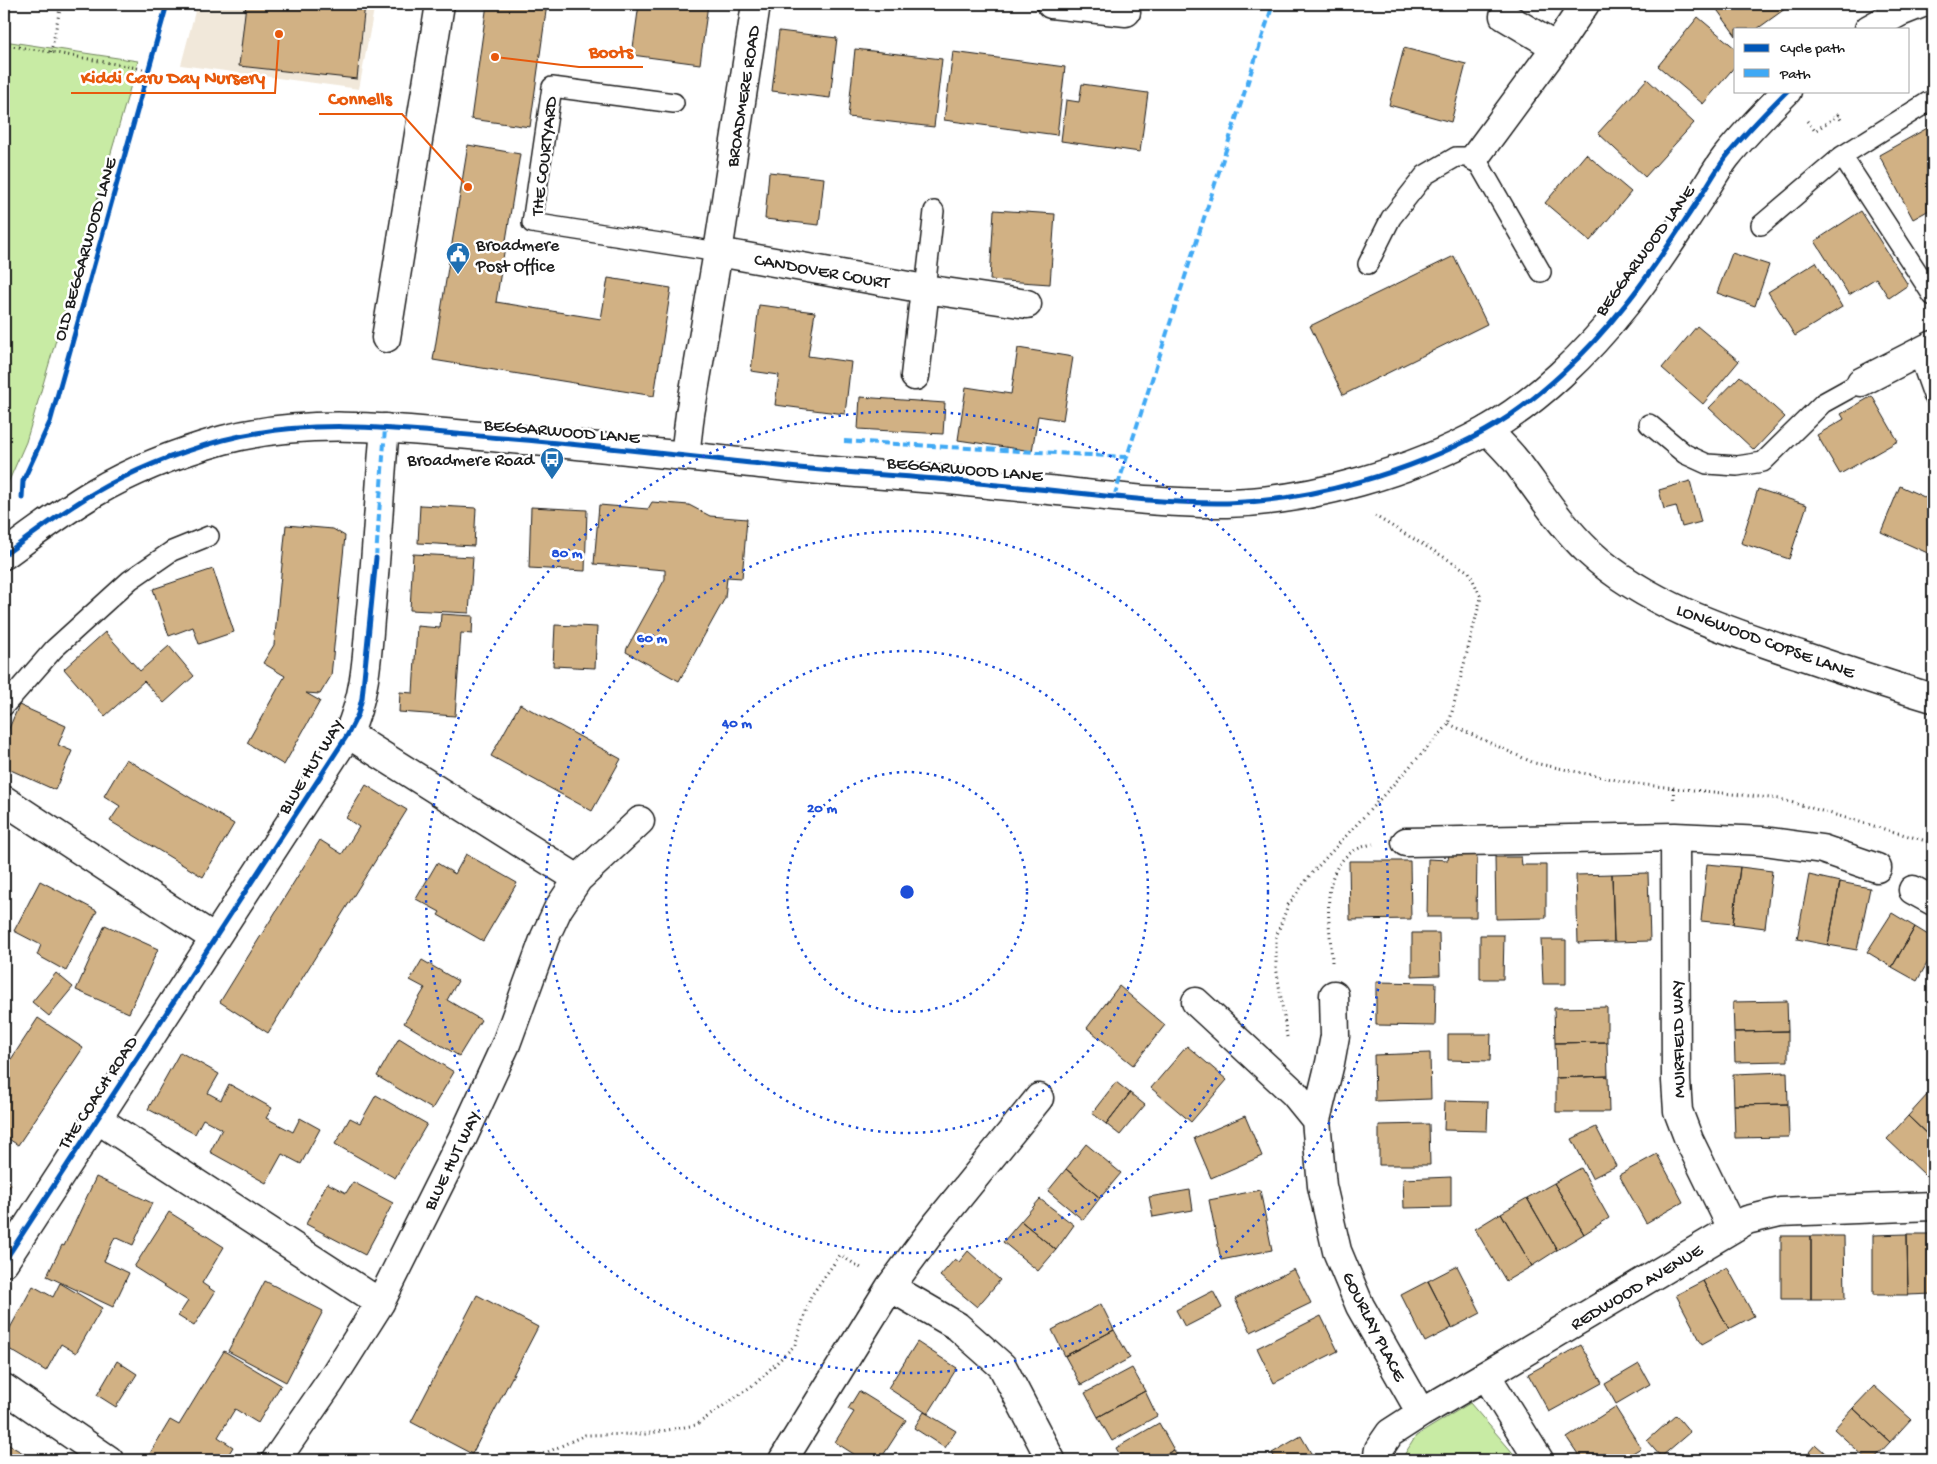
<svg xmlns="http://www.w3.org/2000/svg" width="1937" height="1464" viewBox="0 0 1937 1464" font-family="'Gochi Hand',sans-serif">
<rect width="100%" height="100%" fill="#fff"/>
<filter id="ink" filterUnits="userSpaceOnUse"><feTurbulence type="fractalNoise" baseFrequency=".02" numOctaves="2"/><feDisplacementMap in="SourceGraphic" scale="10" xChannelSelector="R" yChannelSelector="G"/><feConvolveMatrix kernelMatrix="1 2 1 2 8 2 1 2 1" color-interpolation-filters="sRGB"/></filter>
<g filter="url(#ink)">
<!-- built -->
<path fill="#f1e8da" d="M 197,4 L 375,4 L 359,89 L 181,65 Z"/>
<!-- green -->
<path fill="#c8eba4" stroke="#728460" d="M 4,41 L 138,61 L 26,442 L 4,492 Z
M 1470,1403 L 1519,1460 L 1401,1460 L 1416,1436 Z"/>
<!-- building -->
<path fill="#d1b184" stroke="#1c1c1c" d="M 246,4 L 365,4 L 357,79 L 239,66 Z
M 487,4 L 547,4 L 530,127 L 471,119 Z
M 639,4 L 708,4 L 700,64 L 632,55 Z
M 1713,4 L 1787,4 L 1789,6 L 1757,29 L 1736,29 L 1736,36 Z
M 1698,17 L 1736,49 L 1736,65 L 1703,104 L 1658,66 Z
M 779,31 L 837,38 L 830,98 L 772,91 Z
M 1404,48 L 1466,64 L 1451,122 L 1389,105 Z
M 855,49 L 942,59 L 934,127 L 848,117 Z
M 953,52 L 1065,67 L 1057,135 L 944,120 Z
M 1647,79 L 1694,123 L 1645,177 L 1598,133 Z
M 1082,84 L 1148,93 L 1140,152 L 1061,141 L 1066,100 L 1079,102 Z
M 1931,126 L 1933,131 L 1933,179 L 1931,180 L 1933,184 L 1933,208 L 1913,219 L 1879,155 Z
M 468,145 L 520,154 L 496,302 L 601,319 L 608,278 L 671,288 L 654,396 L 433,360 Z
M 1586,154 L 1631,192 L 1590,241 L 1545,203 Z
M 769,172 L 824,178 L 819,225 L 765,219 Z
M 994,210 L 1055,214 L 1050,284 L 990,280 Z
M 1861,211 L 1908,285 L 1889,298 L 1876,278 L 1849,295 L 1815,241 Z
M 1732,253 L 1769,265 L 1755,306 L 1717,293 Z
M 1454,256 L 1487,324 L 1343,395 L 1310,326 Z
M 1816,262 L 1842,307 L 1795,336 L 1768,292 Z
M 759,305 L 815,312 L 808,356 L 851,362 L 845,414 L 775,405 L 779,375 L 751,371 Z
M 1697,326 L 1739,361 L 1703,404 L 1662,368 Z
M 1018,348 L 1073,357 L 1063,420 L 1038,416 L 1032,451 L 958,440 L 966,387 L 1011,394 Z
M 1740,376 L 1785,417 L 1754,450 L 1709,408 Z
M 1872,396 L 1898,441 L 1840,474 L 1817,435 L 1844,419 L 1841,414 Z
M 860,397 L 945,403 L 943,434 L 858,429 Z
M 1690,481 L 1701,522 L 1682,527 L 1676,506 L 1664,509 L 1659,490 Z
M 1900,486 L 1933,501 L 1932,555 L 1881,532 Z
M 1758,489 L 1807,505 L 1789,559 L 1741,543 Z
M 652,502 L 689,505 L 710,516 L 747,519 L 742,578 L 727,577 L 725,598 L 679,681 L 626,652 L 627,648 L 665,579 L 665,570 L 594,564 L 599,505 L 648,509 Z
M 420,505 L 476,508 L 474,546 L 418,543 Z
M 531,507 L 587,510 L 585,571 L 529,568 Z
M 286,525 L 333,529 L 345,536 L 331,676 L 320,694 L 306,693 L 320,701 L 284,765 L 247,743 L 285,676 L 263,663 L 274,645 Z
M 413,554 L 473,557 L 469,613 L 410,610 Z
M 213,569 L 234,632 L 199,644 L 193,627 L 169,636 L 153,589 Z
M 441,614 L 473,616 L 472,634 L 461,633 L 455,716 L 399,712 L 400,692 L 413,693 L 417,626 L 440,628 Z
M 555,625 L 597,627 L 595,668 L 553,666 Z
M 105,632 L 140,671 L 169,646 L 194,676 L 164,703 L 144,681 L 105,716 L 64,669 Z
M 520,704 L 621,759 L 592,811 L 491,756 Z
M 19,705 L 66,726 L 58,745 L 72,751 L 55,790 L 4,767 L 4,740 Z
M 126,759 L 234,824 L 203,877 L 110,821 L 120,806 L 104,796 Z
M 366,785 L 407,810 L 268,1033 L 220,1002 L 320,840 L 342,854 L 359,827 L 346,818 Z
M 466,854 L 517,883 L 483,941 L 438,915 L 440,912 L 416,899 L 437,863 L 455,874 Z
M 1449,854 L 1477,854 L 1476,917 L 1427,917 L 1428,859 L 1448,860 Z
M 1495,857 L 1521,857 L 1522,865 L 1546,865 L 1546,918 L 1496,919 Z
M 1349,861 L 1410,861 L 1411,919 L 1350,920 Z
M 1707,864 L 1740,867 L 1733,924 L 1701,921 Z
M 1740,867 L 1772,871 L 1765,928 L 1733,924 Z
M 1648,873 L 1650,941 L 1614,942 L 1612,874 Z
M 1612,874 L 1614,942 L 1578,943 L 1576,875 Z
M 1809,875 L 1840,882 L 1828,945 L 1797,939 Z
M 40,881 L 97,911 L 66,971 L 37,955 L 41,945 L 14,931 Z
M 1840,882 L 1870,888 L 1857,950 L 1828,945 Z
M 1892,913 L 1915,927 L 1892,967 L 1867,952 Z
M 105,925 L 158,949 L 129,1013 L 76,990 Z
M 1915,927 L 1933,938 L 1933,953 L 1917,981 L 1892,967 Z
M 4,928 L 10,931 L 4,945 Z
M 1412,933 L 1439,933 L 1440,975 L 1412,976 Z
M 1480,935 L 1504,935 L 1503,979 L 1480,979 Z
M 1541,940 L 1566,940 L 1566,984 L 1543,984 Z
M 422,960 L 458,981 L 447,1000 L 481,1020 L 459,1056 L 404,1023 L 425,988 L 410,980 Z
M 56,973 L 73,987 L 49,1016 L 32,1002 Z
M 1376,982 L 1436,983 L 1435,1026 L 1376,1025 Z
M 1119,986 L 1165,1025 L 1133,1065 L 1087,1028 Z
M 1787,1001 L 1788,1031 L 1734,1032 L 1733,1002 Z
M 1607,1007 L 1607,1042 L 1555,1043 L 1554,1008 Z
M 38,1018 L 83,1048 L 18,1145 L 4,1136 L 4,1070 Z
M 1788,1031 L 1788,1061 L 1735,1062 L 1734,1032 Z
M 1448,1034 L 1491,1034 L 1490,1061 L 1448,1060 Z
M 399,1038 L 454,1072 L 432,1109 L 377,1076 Z
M 1607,1042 L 1608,1076 L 1556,1078 L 1555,1043 Z
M 1187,1046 L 1227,1080 L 1191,1122 L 1151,1088 Z
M 180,1052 L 219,1074 L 208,1093 L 221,1100 L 229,1084 L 272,1108 L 266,1118 L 293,1132 L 300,1118 L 320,1129 L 301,1164 L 282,1154 L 266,1183 L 210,1152 L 222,1129 L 203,1119 L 195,1134 L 148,1109 Z
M 1430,1053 L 1431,1099 L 1375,1101 L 1374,1055 Z
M 1787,1072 L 1788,1104 L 1734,1105 L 1733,1074 Z
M 1608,1076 L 1609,1112 L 1556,1112 L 1556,1078 Z
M 1116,1082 L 1130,1093 L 1106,1124 L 1092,1113 Z
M 1130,1093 L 1145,1105 L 1120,1135 L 1106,1124 Z
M 1928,1094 L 1933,1099 L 1933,1140 L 1908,1116 Z
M 376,1095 L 427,1124 L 395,1178 L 335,1144 L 350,1118 L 360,1123 Z
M 1445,1101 L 1488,1102 L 1487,1131 L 1444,1130 Z
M 1788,1104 L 1789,1137 L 1735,1138 L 1734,1105 Z
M 1245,1116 L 1262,1156 L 1211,1178 L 1194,1138 Z
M 1908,1116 L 1933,1140 L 1933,1164 L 1924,1174 L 1887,1139 Z
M 1429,1124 L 1430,1165 L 1379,1165 L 1379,1125 Z
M 1596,1127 L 1616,1166 L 1592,1178 L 1572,1139 Z
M 1086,1144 L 1121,1173 L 1100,1198 L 1066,1169 Z
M 1657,1154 L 1683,1202 L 1646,1223 L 1619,1175 Z
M 1581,1168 L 1609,1218 L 1584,1234 L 1554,1183 Z
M 1066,1169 L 1100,1198 L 1083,1220 L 1048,1191 Z
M 96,1177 L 152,1203 L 133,1245 L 115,1237 L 104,1261 L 129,1273 L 113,1307 L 47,1276 L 62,1245 L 64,1246 Z
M 1451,1177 L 1451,1207 L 1404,1208 L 1403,1179 Z
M 4,1179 L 11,1184 L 4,1196 Z
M 353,1182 L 393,1203 L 365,1255 L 306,1224 L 327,1183 L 346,1193 Z
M 1554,1183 L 1584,1234 L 1557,1250 L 1527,1198 Z
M 1190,1190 L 1193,1210 L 1153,1217 L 1149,1197 Z
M 1260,1190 L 1272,1250 L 1221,1260 L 1209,1200 Z
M 1527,1198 L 1557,1250 L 1532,1266 L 1501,1213 Z
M 1040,1199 L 1074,1225 L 1056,1250 L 1021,1221 Z
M 169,1212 L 224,1247 L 202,1283 L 215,1292 L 194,1326 L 178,1316 L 188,1301 L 134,1267 Z
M 1501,1213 L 1532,1266 L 1506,1281 L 1475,1229 Z
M 1021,1221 L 1056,1250 L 1038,1271 L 1003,1242 Z
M 1907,1234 L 1908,1295 L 1873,1295 L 1873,1235 Z
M 1907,1234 L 1933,1234 L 1933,1294 L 1908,1295 Z
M 1781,1236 L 1811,1236 L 1811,1299 L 1781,1299 Z
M 1811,1236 L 1844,1236 L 1845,1299 L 1811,1299 Z
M 968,1251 L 1000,1280 L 977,1307 L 940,1276 L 955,1259 L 959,1262 Z
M 1457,1266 L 1481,1313 L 1452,1328 L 1428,1281 Z
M 1727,1267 L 1754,1316 L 1729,1329 L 1703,1281 Z
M 1294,1269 L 1311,1303 L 1251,1332 L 1235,1299 Z
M 265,1281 L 323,1311 L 286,1382 L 228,1351 Z
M 1428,1281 L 1452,1328 L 1425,1342 L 1401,1295 Z
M 1703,1281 L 1729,1329 L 1702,1344 L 1676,1295 Z
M 60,1283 L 102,1308 L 76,1353 L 61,1344 L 46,1371 L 4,1346 L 4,1339 L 33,1286 L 53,1297 Z
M 1213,1291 L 1222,1308 L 1185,1327 L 1176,1310 Z
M 477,1295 L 538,1327 L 472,1454 L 411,1422 Z
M 1101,1304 L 1114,1330 L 1065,1356 L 1052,1330 Z
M 1321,1316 L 1338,1351 L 1274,1383 L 1257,1348 Z
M 1114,1330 L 1130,1358 L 1081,1385 L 1065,1356 Z
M 917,1342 L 957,1368 L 928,1414 L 888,1388 Z
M 1581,1345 L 1602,1383 L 1549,1412 L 1528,1374 Z
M 224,1351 L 281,1385 L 258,1423 L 235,1409 L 218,1437 L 233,1447 L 225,1460 L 146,1460 L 170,1420 L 179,1425 Z
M 117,1361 L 137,1374 L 116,1407 L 97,1395 Z
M 1639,1364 L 1650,1384 L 1616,1404 L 1605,1384 Z
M 1132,1368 L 1145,1391 L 1098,1417 L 1085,1393 Z
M 1874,1386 L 1911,1419 L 1890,1442 L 1853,1408 Z
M 859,1391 L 906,1420 L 880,1460 L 863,1460 L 835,1442 L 854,1412 L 848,1409 Z
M 1145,1391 L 1157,1416 L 1112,1441 L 1098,1417 Z
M 1615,1407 L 1641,1448 L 1621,1460 L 1582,1460 L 1567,1438 Z
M 1853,1408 L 1890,1442 L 1873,1460 L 1868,1460 L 1834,1429 Z
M 924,1412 L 956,1431 L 945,1448 L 914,1428 Z
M 1676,1415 L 1690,1432 L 1661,1457 L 1647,1441 Z
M 1159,1423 L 1174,1450 L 1155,1460 L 1123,1460 L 1116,1448 Z
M 1301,1436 L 1315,1460 L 1276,1460 L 1272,1453 Z
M 4,1442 L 35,1460 L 4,1460 Z
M 1816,1445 L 1833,1460 L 1803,1460 Z
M 1174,1450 L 1180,1460 L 1155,1460 Z"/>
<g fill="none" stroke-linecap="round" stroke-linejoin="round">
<!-- lane casing -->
<g stroke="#1c1c1c" stroke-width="22">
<path id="lane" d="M 674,103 L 552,87 L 532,223 L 718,252
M 1842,156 L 1933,296
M 1761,225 L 1842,156 L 1928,102
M 1368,264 L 1391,218 L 1425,175 L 1456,157 L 1475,157 L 1541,272
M 925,289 L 934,211
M 1918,353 L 1933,395
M 1649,424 L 1685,454 L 1707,464 L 1737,466 L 1763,462 L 1823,403 L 1861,382
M 4,706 L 54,649 L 130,580 L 172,551 L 209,536"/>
</g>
<!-- street casing -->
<g stroke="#1c1c1c" stroke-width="31">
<path id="street" d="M 1051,4 L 1126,12
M 1504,16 L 1556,47
M 1475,157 L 1556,47 L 1585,4
M 718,252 L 925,289 L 1027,304
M 386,338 L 440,4
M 915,376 L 925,289
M 1861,382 L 1933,345
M 1487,430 C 1497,440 1507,450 1516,461 C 1539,491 1561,526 1589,552 C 1645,604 1728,631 1800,655 C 1844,670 1888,685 1933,698
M 685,456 L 690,414 L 718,252 L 756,4
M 348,734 L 578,879
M 4,800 L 214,938
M 1675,837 L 1676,1081 L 1678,1111 L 1689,1140 L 1732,1228
M 1406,842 L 1675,837 L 1764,841 L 1822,849 L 1877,868
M 1913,890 L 1933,901
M 1196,1002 L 1294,1093 L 1316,1120 L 1322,1186 L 1337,1251 L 1360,1306 L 1421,1413
M 97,1119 L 380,1303
M 1316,1120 L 1330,1063 L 1335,1036 L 1334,995
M 4,1262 L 348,734 C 365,697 367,659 370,619 C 377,555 379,492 385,428
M 890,1287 L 957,1326 L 1002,1366 L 1051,1460
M 1486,1375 L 1539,1460
M 4,1388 L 109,1460
M 276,1460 L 330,1382 L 380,1303 L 464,1135 L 506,1044 L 545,937 L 558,909 L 578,879 L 640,821
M 783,1460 L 890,1287 L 936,1225 L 1039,1098
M 1377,1460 L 1379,1449 L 1390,1433 L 1421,1413 L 1486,1375 L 1747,1220 L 1780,1212 L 1933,1206"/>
</g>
<!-- secondary casing -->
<g stroke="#1c1c1c" stroke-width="31">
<path id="secondary" d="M 1869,29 L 1900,12 L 1920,4
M 4,555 C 33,534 63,511 94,493 C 133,470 180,452 223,440 C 314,416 409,430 501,438 C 588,445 674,455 760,464 C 822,471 886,475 949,480 C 985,484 1022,487 1058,491 C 1114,497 1171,504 1227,503 C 1311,501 1411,472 1485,431 C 1537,402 1588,352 1625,305 C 1652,272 1675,235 1699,199 C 1708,185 1716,170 1726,157 C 1745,133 1766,112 1787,91"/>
</g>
<!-- path -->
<path stroke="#1c1c1c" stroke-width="3" stroke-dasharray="1 4" stroke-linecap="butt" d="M 4,45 L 51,52 L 148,70
M 51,52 L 61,4
M 1807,121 L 1815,131 L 1838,115 L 1841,120
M 1449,724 L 1534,763 L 1636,784 L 1780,799 L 1933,843
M 1673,788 L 1674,802
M 1332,962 C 1330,917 1314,856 1373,844
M 1287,1037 L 1276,966 L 1276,937 L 1288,905 L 1311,874 L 1449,724 L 1481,597 L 1469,572 L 1375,516
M 530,1460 L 585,1435 L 645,1434 L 696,1425 L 756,1383 L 795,1345 L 811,1296 L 840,1255 L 861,1268"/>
<!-- lane -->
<use href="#lane" stroke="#fff" stroke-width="19"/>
<!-- street -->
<use href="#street" stroke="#fff" stroke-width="28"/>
<!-- secondary -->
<use href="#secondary" stroke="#fff" stroke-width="28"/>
<!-- quiet -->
<path stroke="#3fa9f5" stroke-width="4" stroke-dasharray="8 4" stroke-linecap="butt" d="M 844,441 L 1125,457
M 1114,497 L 1273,4
M 376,558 L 385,428"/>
<!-- cycleway casing -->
<g stroke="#fff" stroke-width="8">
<path id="cycleway" d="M 22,498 L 23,481 L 50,422 L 167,4
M 4,555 C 33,534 63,511 94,493 C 133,470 180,452 223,440 C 314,416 409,430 501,438 C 588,445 674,455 760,464 C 822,471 886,475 949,480 C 985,484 1022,487 1058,491 C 1114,497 1171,504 1227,503 C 1311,501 1411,472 1485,431 C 1537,402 1588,352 1625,305 C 1652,272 1675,235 1699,199 C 1708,185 1716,170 1726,157 C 1745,133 1766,112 1787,91
M 4,1262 L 348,734 L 358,714 L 362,698 L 376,558"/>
</g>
<!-- cycleway -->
<use href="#cycleway" stroke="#0057b8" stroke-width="5"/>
</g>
</g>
<!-- distance rings -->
<g fill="none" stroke="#1d4ed8" stroke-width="2.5" stroke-dasharray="2.5 5">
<circle cx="907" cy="892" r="120"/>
<circle cx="907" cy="892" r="241"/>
<circle cx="907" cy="892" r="361"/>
<circle cx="907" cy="892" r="481"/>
</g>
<!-- icons -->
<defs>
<g id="civic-pin" transform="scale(1.25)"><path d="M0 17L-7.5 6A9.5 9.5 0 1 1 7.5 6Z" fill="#1f6fb2" stroke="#fff"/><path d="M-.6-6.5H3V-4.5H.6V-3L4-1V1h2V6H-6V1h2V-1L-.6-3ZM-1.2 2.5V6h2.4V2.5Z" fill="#fff"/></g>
<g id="bus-pin" transform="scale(1.25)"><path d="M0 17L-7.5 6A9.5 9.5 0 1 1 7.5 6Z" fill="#1f6fb2" stroke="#fff"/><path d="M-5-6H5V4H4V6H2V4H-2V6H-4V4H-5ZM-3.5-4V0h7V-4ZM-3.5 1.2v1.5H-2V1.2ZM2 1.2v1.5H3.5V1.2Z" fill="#fff"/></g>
</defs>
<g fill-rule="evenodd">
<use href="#civic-pin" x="458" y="254"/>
<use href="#bus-pin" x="552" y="459"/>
</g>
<g text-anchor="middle" stroke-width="5" stroke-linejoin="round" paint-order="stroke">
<!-- street labels -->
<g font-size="18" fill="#1c1c1c" stroke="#fff">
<text transform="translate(742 96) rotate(-81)" y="6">BROADMERE ROAD</text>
<text transform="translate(543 156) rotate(-83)" y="6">THE COURTYARD</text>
<text transform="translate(84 249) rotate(-74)" y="6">OLD BEGGARWOOD LANE</text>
<text transform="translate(1644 250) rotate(-54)" y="6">BEGGARWOOD LANE</text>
<text transform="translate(822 270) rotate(10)" y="6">CANDOVER COURT</text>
<text transform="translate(562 430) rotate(5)" y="6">BEGGARWOOD LANE</text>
<text transform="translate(965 468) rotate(5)" y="6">BEGGARWOOD LANE</text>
<text transform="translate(1766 640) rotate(20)" y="6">LONGWOOD COPSE LANE</text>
<text transform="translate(310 766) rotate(-58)" y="6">BLUE HUT WAY</text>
<text transform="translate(1677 1039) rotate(-91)" y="6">MUIRFIELD WAY</text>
<text transform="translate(97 1092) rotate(-57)" y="6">THE COACH ROAD</text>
<text transform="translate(451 1160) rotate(-64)" y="6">BLUE HUT WAY</text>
<text transform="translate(1636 1286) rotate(-31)" y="6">REDWOOD AVENUE</text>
<text transform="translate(1375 1326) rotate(63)" y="6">GOURLAY PLACE</text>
</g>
<!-- poi labels -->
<g font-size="18" fill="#1c1c1c" stroke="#fff" text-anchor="start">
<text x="476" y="250">Broadmere<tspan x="476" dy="21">Post Office</tspan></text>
<text x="534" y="465" text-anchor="end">Broadmere Road</text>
</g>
</g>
<circle cx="907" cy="892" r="8" fill="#1d4ed8" stroke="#fff" stroke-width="2.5"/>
<g font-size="15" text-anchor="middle" font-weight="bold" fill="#1d4ed8" stroke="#fff" stroke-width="5" stroke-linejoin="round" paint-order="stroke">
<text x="567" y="557">80 m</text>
<text x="652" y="642">60 m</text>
<text x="737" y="727">40 m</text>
<text x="822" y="812">20 m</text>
</g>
<!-- callouts -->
<path fill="none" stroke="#e8590c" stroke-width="2" d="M495 57L579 67H643M279 34L275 93H71M468 187L402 114H319"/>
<g fill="#e8590c" stroke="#fff" stroke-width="2">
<circle cx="495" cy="57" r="5"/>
<circle cx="279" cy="34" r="5"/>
<circle cx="468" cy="187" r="5"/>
</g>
<g font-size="19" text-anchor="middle" font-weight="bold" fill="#e8590c" stroke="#fff" stroke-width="5" stroke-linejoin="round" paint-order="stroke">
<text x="611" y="57">Boots</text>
<text x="173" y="83">Kiddi Caru Day Nursery</text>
<text x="360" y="104">Connells</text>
</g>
<!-- margin -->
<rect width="1937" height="1464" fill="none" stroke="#fff" stroke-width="20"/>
<rect x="10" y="10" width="1917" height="1444" fill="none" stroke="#1c1c1c" stroke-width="2" filter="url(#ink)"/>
<!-- legend -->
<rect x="1734" y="28" width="175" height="65" fill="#ffffff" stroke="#a4a4a4"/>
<rect x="1744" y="44" width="25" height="8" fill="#0057b8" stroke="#a4a4a4"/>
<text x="1780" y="52" font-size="15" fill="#1c1c1c">Cycle path</text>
<rect x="1744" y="69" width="25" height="8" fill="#3fa9f5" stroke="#a4a4a4"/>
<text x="1780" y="78" font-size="15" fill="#1c1c1c">Path</text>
</svg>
